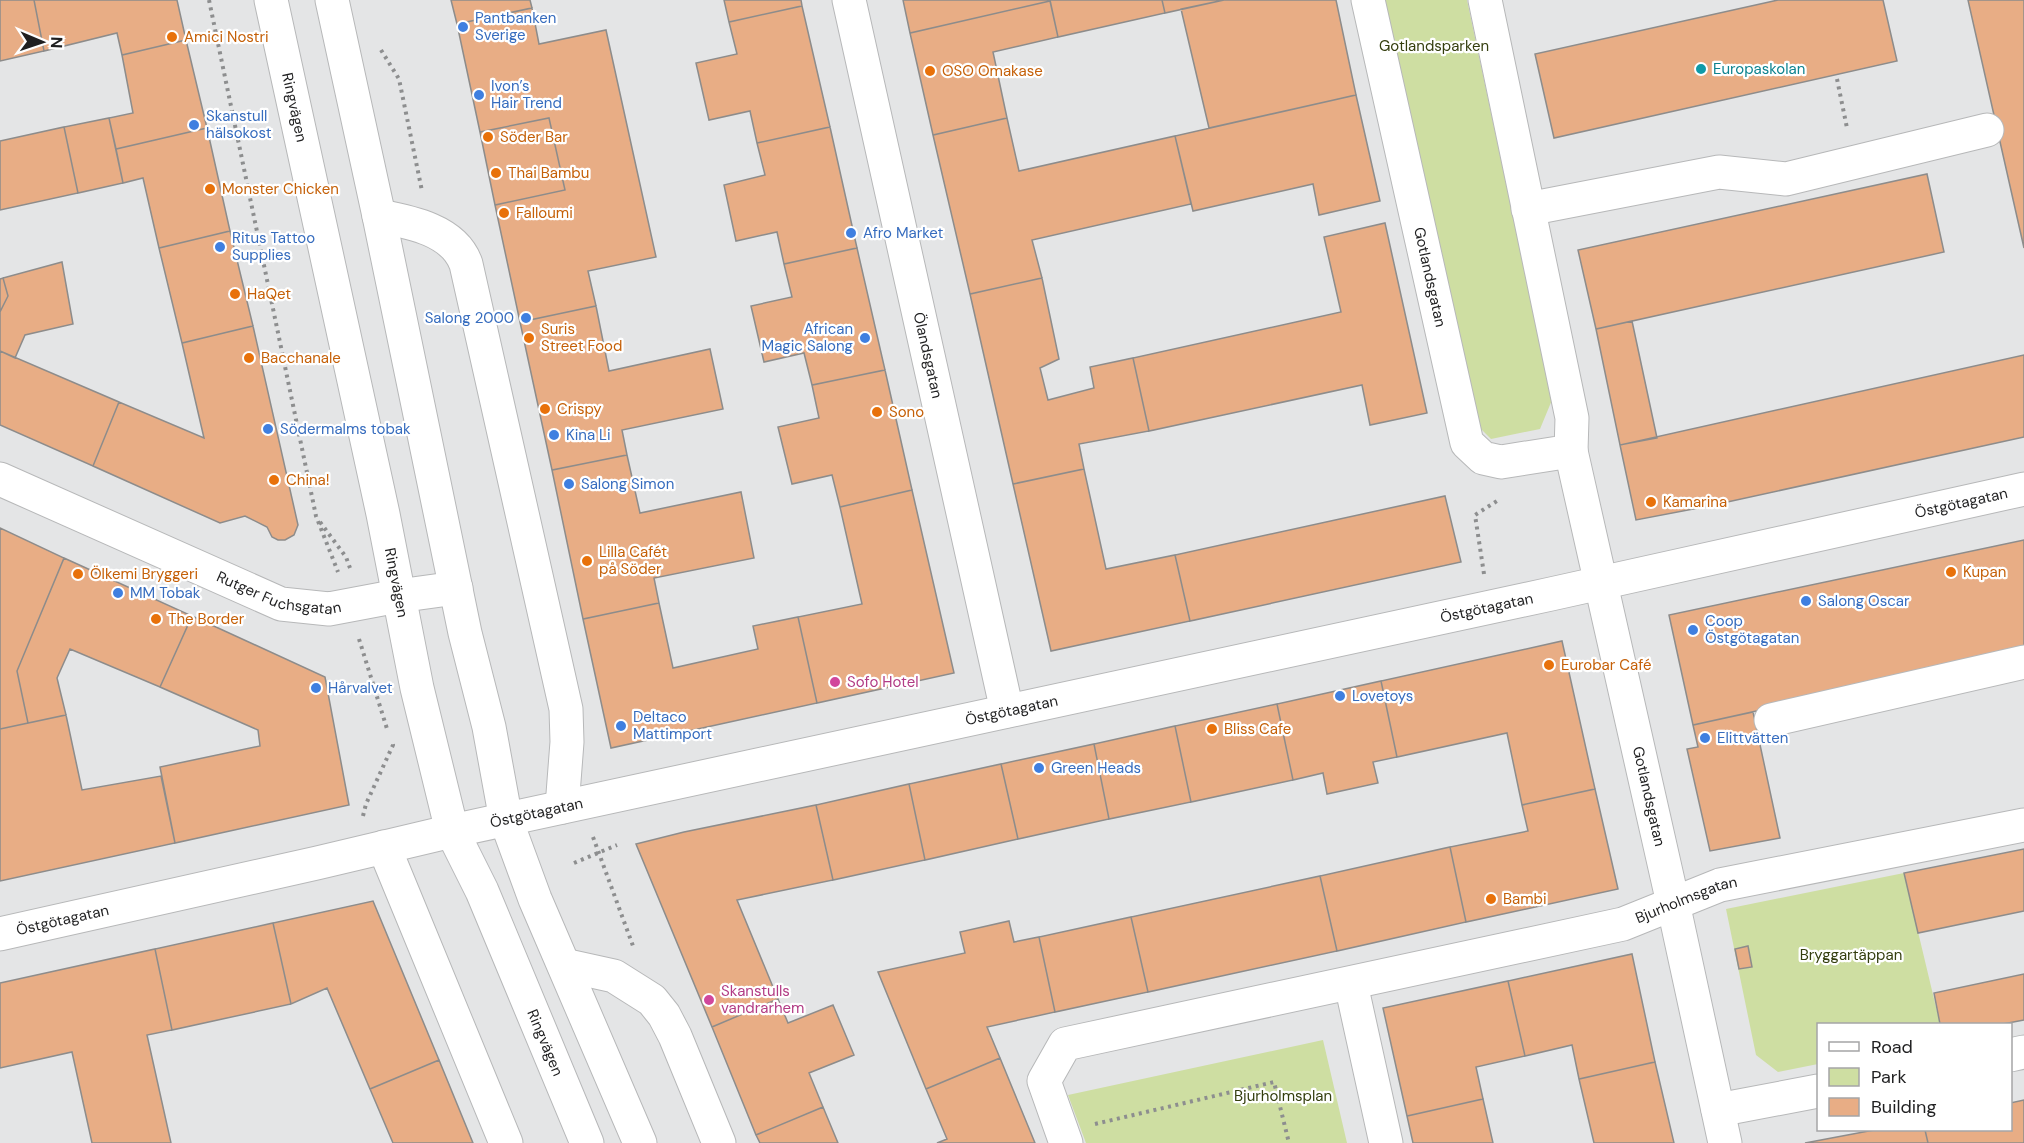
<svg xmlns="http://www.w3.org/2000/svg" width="2024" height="1143" viewBox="0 0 2024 1143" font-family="'DM Sans',sans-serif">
<rect width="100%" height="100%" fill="#e4e5e6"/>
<!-- green -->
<path fill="#cedea2" d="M 1380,0 L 1467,0 L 1552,400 L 1540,429 L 1491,439 L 1471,419 Z
M 1904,873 L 1940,1024 L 1818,1024 L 1818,1064 L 1778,1072 L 1756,1055 L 1726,909 Z
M 1323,1040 L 1347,1143 L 1086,1143 L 1068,1095 Z"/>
<!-- building -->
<path fill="#e8ad85" stroke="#8d8c8b" stroke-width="1.5" d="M 0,0 L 34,0 L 44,51 L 0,61 Z
M 34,0 L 177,0 L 186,40 L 122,55 L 117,33 L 44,51 Z
M 451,0 L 530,0 L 532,8 L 457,24 Z
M 724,0 L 801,0 L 802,6 L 729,22 Z
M 903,0 L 1050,0 L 1050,1 L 910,33 Z
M 1050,0 L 1162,0 L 1165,13 L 1058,37 Z
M 1162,0 L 1224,0 L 1165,13 Z
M 1224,0 L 1336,0 L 1356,95 L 1209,128 L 1181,9 Z
M 1778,0 L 1883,0 L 1897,61 L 1554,138 L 1535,54 Z
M 1968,0 L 2024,0 L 2024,248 Z
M 1050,1 L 1058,37 L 993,52 L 1007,118 L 933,135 L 910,33 Z
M 802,6 L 830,127 L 757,143 L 750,111 L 709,120 L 696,63 L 737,54 L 729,22 Z
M 532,8 L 539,44 L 606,30 L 656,257 L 588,271 L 596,306 L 520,322 L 495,205 L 565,190 L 549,118 L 480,132 L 457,24 Z
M 186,40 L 207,128 L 116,149 L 109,118 L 133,113 L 122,55 Z
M 1356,95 L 1380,201 L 1319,215 L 1313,184 L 1193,211 L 1175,136 Z
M 109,118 L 123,183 L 78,193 L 64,127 Z
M 549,118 L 565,190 L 495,205 L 480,132 Z
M 1007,118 L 1019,171 L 1175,136 L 1191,204 L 1032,240 L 1042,278 L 970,294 L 933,135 Z
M 64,127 L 78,193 L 0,210 L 0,141 Z
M 830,127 L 857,248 L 784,264 L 777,232 L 736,241 L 724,185 L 765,175 L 757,143 Z
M 207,128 L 230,231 L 159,248 L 143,178 L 123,183 L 116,149 Z
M 1927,174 L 1944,252 L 1596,329 L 1578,250 Z
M 1385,223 L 1427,413 L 1370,425 L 1362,385 L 1149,431 L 1133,358 L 1341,312 L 1324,237 Z
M 230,231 L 253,326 L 182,343 L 159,248 Z
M 857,248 L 885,370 L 812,385 L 804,353 L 764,362 L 751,306 L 792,297 L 784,264 Z
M 62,262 L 73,324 L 25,335 L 15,358 L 0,351 L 0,312 L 8,296 L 3,278 Z
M 3,278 L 8,296 L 0,312 L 0,279 Z
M 1042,278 L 1059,359 L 1040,368 L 1048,400 L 1094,388 L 1090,367 L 1133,358 L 1149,431 L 1079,444 L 1084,469 L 1013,484 L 970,294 Z
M 596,306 L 609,371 L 710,349 L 723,409 L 622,430 L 627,455 L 552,470 L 520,322 Z
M 1632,321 L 1657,438 L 1620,445 L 1596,329 Z
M 253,326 L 298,525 L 294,535 L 285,540 L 278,540 L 272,537 L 267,527 L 245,516 L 220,523 L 93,466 L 119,402 L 204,438 L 182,343 Z
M 0,351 L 119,402 L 93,466 L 0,425 Z
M 2024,355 L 2024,437 L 1709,506 L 1636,520 L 1620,445 Z
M 885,370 L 912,490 L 840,507 L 832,475 L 792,484 L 778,427 L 819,418 L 812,385 Z
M 627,455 L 640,513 L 741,492 L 754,558 L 654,578 L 659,603 L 583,619 L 552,470 Z
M 1084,469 L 1106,569 L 1175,555 L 1190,621 L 1051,651 L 1013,484 Z
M 912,490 L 954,673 L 817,703 L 798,617 L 862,604 L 840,507 Z
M 1445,496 L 1461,562 L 1190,621 L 1175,555 Z
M 0,528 L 64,558 L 17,671 L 28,723 L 0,729 Z
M 2024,540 L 2024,652 L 1693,725 L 1669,615 Z
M 64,558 L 192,616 L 160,687 L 70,649 L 57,678 L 66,715 L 28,723 L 17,671 Z
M 659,603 L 673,668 L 758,649 L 753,626 L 798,617 L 817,703 L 611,748 L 583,619 Z
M 192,616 L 325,677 L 349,805 L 175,843 L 160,767 L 260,746 L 258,730 L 160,687 Z
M 1562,641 L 1595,789 L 1522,805 L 1507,733 L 1397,757 L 1381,681 Z
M 1381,681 L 1397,757 L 1373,762 L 1378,783 L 1327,794 L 1323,773 L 1293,780 L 1277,704 Z
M 1277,704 L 1293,780 L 1191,802 L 1175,726 Z
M 1753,712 L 1780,838 L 1710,851 L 1687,749 L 1698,747 L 1693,725 Z
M 66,715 L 82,790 L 161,776 L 175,843 L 0,881 L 0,729 Z
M 1175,726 L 1191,802 L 1109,819 L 1094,744 Z
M 1094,744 L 1109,819 L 1018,839 L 1001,764 Z
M 1001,764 L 1018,839 L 925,860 L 909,784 Z
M 909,784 L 925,860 L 833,880 L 816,805 Z
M 1595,789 L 1618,889 L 1466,922 L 1450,847 L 1528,831 L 1522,805 Z
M 816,805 L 833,880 L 737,900 L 778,999 L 712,1027 L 636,844 L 684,832 Z
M 1450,847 L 1466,922 L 1337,951 L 1320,876 Z
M 2024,849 L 2024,911 L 1918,933 L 1904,873 Z
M 1320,876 L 1337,951 L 1148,992 L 1131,917 Z
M 373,901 L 439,1060 L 370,1089 L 327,988 L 291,1004 L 273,923 Z
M 1131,917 L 1148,992 L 1055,1012 L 1039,937 Z
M 1009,921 L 1014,942 L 1039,937 L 1055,1012 L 987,1027 L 1000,1058 L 926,1089 L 878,972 L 965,953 L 960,932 Z
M 273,923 L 291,1004 L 172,1030 L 155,949 Z
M 1748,946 L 1752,967 L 1739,969 L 1735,949 Z
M 155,949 L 172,1030 L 147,1035 L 171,1143 L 92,1143 L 72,1052 L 0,1068 L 0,983 Z
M 1632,954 L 1655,1062 L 1579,1079 L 1572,1045 L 1525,1056 L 1508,981 Z
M 2024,974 L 2024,1020 L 2003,1024 L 1940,1024 L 1934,993 Z
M 1508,981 L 1525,1056 L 1476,1067 L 1483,1099 L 1407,1116 L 1383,1008 Z
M 778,999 L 788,1023 L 833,1005 L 854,1055 L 809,1073 L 823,1107 L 756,1135 L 712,1027 Z
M 1000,1058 L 1035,1143 L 937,1143 L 947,1139 L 926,1089 Z
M 439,1060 L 473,1143 L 393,1143 L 370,1089 Z
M 1655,1062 L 1674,1143 L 1594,1143 L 1579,1079 Z
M 1483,1099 L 1493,1143 L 1413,1143 L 1407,1116 Z
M 2024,1100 L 2024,1143 L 1928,1143 L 1925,1130 L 2010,1130 L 2010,1103 Z
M 823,1107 L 838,1143 L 760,1143 L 756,1135 Z
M 1874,1130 L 1925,1130 L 1928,1143 L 1805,1143 Z"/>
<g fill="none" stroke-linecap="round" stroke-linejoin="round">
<!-- minor casing -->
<g stroke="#b7b8b9" stroke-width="35">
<g id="minor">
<path id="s1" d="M 849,0 L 1007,711"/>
<path id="s2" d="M 1368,0 L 1467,443 L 1483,458 L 1501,462 L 1571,451 L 1572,418 L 1485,0"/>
<path d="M 1528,209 L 1719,172 L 1786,179 L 1987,130"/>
<path d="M 379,216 C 410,222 454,230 466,264 L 566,709 L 567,742 L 562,807"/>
<path id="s3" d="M 1571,451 L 1673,903 L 1725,1143"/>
<path id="s4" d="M 0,479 L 281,604 L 329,609 L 398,596"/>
<path d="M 1771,720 L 2024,662"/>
<path d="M 384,847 L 506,1143"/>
<path id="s5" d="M 0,934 L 317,863 L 452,831 L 1551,594 L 2024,489"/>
<path d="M 564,965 L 614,976 L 652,1000 L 664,1015 L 675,1036 L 719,1143"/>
<path d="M 1351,984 L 1386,1143"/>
<path d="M 2010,1055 L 2024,1052"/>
<path d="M 1718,1110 L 1818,1091"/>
<path id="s6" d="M 1066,1143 L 1044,1081 L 1065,1044 L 1623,924 L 1720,885 L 2024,825"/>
</g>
</g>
<!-- major casing -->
<g stroke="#b7b8b9" stroke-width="35">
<g id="major">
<path id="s7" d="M 271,0 L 383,514 L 417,688 L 452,831 L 482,891 L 587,1143"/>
<path d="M 332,0 L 379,216 L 465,633 L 489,727 L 506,820 L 535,899 L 640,1143"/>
<path d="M 398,596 L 456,588"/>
</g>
</g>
<!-- path -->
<path stroke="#8d8e8f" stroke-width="4" stroke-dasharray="3 4.5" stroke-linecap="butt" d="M 209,0 L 316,516 L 338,572
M 381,50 L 399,79 L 422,191
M 1837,79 L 1847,128
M 320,522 L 346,557 L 350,568
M 1484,574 L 1475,515 L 1500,499
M 359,639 L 388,732
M 363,816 L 366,804 L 393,745 L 392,742
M 593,837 L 633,946
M 574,863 L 617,845
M 1095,1124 L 1274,1082 L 1289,1143"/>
<!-- minor -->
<use href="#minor" stroke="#fff" stroke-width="33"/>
<!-- major -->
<use href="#major" stroke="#fff" stroke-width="33"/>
</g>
<!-- markers -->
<g fill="#3f7fe0" stroke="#fff" stroke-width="2">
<circle cx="463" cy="27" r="6"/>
<circle cx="479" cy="95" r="6"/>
<circle cx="194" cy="125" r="6"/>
<circle cx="851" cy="233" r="6"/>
<circle cx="220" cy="247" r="6"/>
<circle cx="526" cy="318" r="6"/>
<circle cx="865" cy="338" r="6"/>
<circle cx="268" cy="429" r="6"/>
<circle cx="554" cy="435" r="6"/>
<circle cx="569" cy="484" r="6"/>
<circle cx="118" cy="593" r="6"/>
<circle cx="1806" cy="601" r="6"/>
<circle cx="1693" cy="630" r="6"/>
<circle cx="316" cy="688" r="6"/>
<circle cx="1340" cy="696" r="6"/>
<circle cx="621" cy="726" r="6"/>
<circle cx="1705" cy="738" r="6"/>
<circle cx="1039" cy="768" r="6"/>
</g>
<g fill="#e8710a" stroke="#fff" stroke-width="2">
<circle cx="172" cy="37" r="6"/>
<circle cx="930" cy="71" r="6"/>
<circle cx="488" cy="137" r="6"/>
<circle cx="496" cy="173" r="6"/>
<circle cx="210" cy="189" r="6"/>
<circle cx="504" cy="213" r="6"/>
<circle cx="235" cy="294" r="6"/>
<circle cx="529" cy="338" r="6"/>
<circle cx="249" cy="358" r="6"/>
<circle cx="545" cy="409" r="6"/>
<circle cx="877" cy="412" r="6"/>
<circle cx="274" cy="480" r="6"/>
<circle cx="1651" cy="502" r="6"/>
<circle cx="587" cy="561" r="6"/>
<circle cx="1951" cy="572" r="6"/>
<circle cx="78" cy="574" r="6"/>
<circle cx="156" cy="619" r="6"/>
<circle cx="1549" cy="665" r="6"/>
<circle cx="1212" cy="729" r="6"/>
<circle cx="1491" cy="899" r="6"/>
</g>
<circle fill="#0f9aa8" stroke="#fff" stroke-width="2" cx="1701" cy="69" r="6"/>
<g fill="#d1479c" stroke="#fff" stroke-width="2">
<circle cx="835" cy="682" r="6"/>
<circle cx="709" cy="1000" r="6"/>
</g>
<g text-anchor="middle" stroke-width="4.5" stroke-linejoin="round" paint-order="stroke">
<!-- shop labels -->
<g font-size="15" fill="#366cbe" stroke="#fff" text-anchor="start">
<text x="475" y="23">Pantbanken<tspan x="475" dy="17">Sverige</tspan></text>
<text x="491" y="91">Ivon’s<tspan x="491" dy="17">Hair Trend</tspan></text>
<text x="206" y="121">Skanstull<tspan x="206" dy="17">hälsokost</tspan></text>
<text x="863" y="238">Afro Market</text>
<text x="232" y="243">Ritus Tattoo<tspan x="232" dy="17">Supplies</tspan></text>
<text x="514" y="323" text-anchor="end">Salong 2000</text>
<text x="853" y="334" text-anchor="end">African<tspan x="853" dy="17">Magic Salong</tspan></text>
<text x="280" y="434">Södermalms tobak</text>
<text x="566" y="440">Kina Li</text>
<text x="581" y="489">Salong Simon</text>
<text x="130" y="598">MM Tobak</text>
<text x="1818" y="606">Salong Oscar</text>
<text x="1705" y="626">Coop<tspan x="1705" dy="17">Östgötagatan</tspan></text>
<text x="328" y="693">Hårvalvet</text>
<text x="1352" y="701">Lovetoys</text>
<text x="633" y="722">Deltaco<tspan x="633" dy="17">Mattimport</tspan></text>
<text x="1717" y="743">Elittvätten</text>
<text x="1051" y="773">Green Heads</text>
</g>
<!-- food labels -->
<g font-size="15" fill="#c56008" stroke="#fff" text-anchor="start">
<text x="184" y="42">Amici Nostri</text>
<text x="942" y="76">OSO Omakase</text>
<text x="500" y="142">Söder Bar</text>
<text x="508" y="178">Thai Bambu</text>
<text x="222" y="194">Monster Chicken</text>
<text x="516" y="218">Falloumi</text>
<text x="247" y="299">HaQet</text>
<text x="541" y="334">Suris<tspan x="541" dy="17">Street Food</tspan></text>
<text x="261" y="363">Bacchanale</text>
<text x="557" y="414">Crispy</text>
<text x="889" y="417">Sono</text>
<text x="286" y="485">China!</text>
<text x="1663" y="507">Kamarina</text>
<text x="599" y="557">Lilla Cafét<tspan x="599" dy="17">på Söder</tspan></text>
<text x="1963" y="577">Kupan</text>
<text x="90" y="579">Ölkemi Bryggeri</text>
<text x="168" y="624">The Border</text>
<text x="1561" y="670">Eurobar Café</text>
<text x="1224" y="734">Bliss Cafe</text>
<text x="1503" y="904">Bambi</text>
</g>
<!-- park labels -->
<g font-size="15" fill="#343e0e" stroke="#fff">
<text x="1434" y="51">Gotlandsparken</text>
<text x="1851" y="960">Bryggartäppan</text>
<text x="1283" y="1101">Bjurholmsplan</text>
</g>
<!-- culture labels -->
<g font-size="15" fill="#0d838f" stroke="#fff" text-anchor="start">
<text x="1713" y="74">Europaskolan</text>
</g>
<!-- street labels -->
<g font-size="15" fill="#1f1f20" stroke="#fff">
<text dy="5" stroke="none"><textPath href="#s7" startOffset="110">Ringvägen</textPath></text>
<text dy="5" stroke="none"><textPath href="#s2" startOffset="284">Gotlandsgatan</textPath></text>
<text dy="5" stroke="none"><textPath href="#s1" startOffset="364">Ölandsgatan</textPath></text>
<text dy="5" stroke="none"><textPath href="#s5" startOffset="2008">Östgötagatan</textPath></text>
<text dy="5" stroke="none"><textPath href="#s7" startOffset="596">Ringvägen</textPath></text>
<text dy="5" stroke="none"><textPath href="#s4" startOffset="303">Rutger Fuchsgatan</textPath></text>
<text dy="5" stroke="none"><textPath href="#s5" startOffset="1522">Östgötagatan</textPath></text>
<text dy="5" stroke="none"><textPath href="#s5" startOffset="1036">Östgötagatan</textPath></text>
<text dy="5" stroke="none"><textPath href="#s3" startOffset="354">Gotlandsgatan</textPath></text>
<text dy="5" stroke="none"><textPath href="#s5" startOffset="550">Östgötagatan</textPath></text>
<text dy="5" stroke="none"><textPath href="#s6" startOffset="747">Bjurholmsgatan</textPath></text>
<text dy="5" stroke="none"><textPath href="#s5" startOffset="64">Östgötagatan</textPath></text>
<text dy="5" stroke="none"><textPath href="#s7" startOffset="1082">Ringvägen</textPath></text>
</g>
<!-- hotel labels -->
<g font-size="15" fill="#b23c85" stroke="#fff" text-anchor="start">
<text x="847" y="687">Sofo Hotel</text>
<text x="721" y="996">Skanstulls<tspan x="721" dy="17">vandrarhem</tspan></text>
</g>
</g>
<!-- legend -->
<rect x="1817" y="1023" width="195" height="108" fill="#ffffff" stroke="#a5a5a6" stroke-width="1.5"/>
<rect x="1829" y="1042" width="30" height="9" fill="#ffffff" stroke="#a5a5a6" stroke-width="1.5"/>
<text x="1871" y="1053" font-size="18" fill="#1f1f20">Road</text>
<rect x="1829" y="1068" width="30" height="18" fill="#cedea2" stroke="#a5a5a6" stroke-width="1.5"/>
<text x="1871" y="1083" font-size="18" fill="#1f1f20">Park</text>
<rect x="1829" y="1098" width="30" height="18" fill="#e8ad85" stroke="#a5a5a6" stroke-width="1.5"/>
<text x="1871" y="1113" font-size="18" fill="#1f1f20">Building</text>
<!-- north arrow -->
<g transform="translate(42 42) rotate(92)" stroke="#ffffff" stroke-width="4.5" paint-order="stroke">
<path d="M0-4.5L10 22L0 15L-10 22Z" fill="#1f1f20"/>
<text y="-9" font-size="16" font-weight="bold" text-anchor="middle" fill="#1f1f20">N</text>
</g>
</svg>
